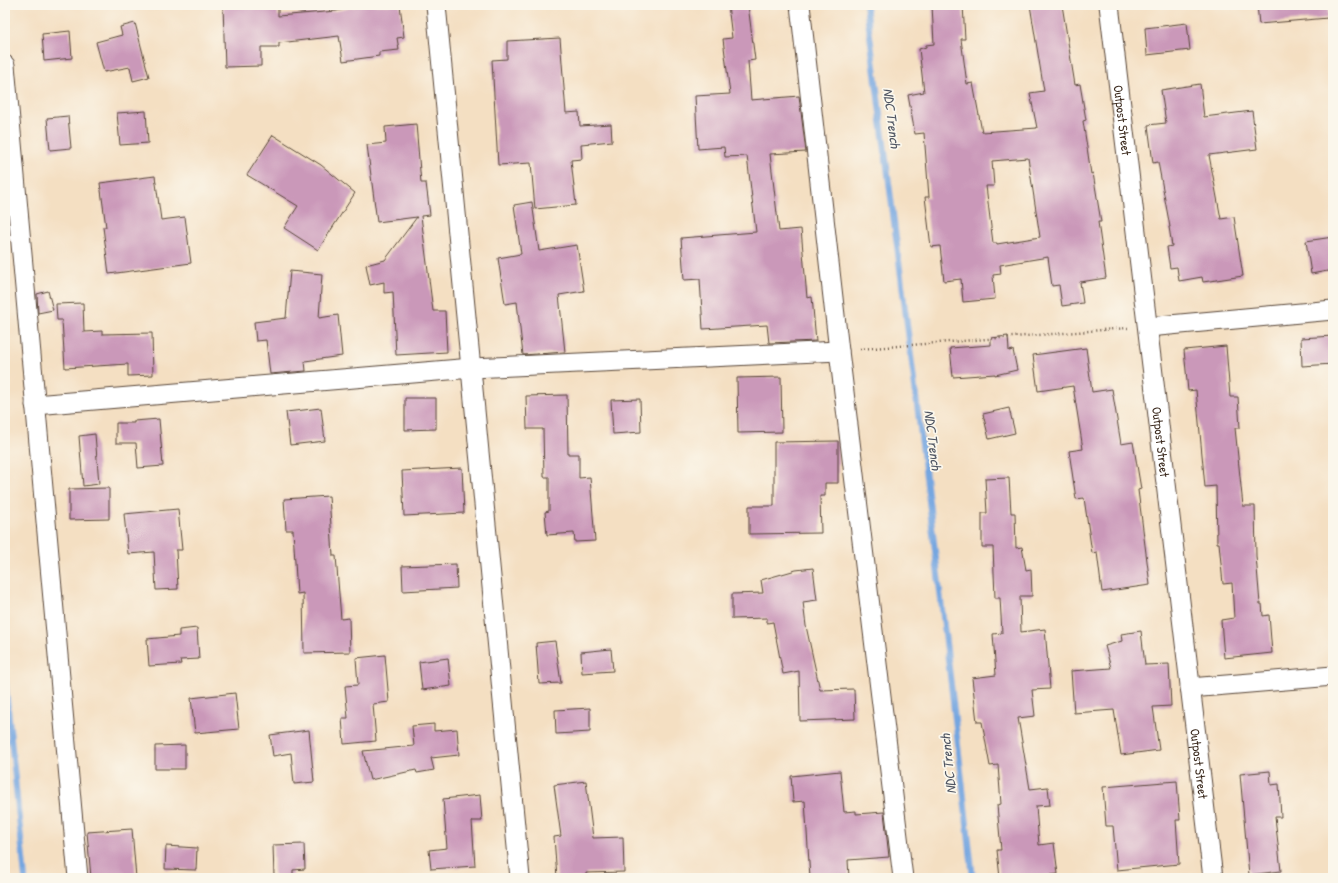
<svg xmlns="http://www.w3.org/2000/svg" width="1338" height="883" viewBox="0 0 1338 883" font-family="'Patrick Hand',sans-serif">
<rect width="100%" height="100%" fill="#fbf7ec"/>
<filter id="ink" filterUnits="userSpaceOnUse"><feTurbulence type="fractalNoise" baseFrequency=".025" numOctaves="2"/><feDisplacementMap in="SourceGraphic" scale="8" xChannelSelector="R" yChannelSelector="G"/><feConvolveMatrix kernelMatrix="1 2 1 2 8 2 1 2 1" color-interpolation-filters="sRGB"/></filter>
<filter id="wash" filterUnits="userSpaceOnUse"><feTurbulence type="fractalNoise" baseFrequency=".012" numOctaves="4" result="noise"/><feDisplacementMap in="SourceGraphic" scale="16" xChannelSelector="R" yChannelSelector="G"/><feGaussianBlur stdDeviation="0.9" result="paint"/><feColorMatrix in="noise" values="0 0 0 0 0 0 0 0 0 0 0 0 0 0 0 0 0 1.4 0 .05"/><feComposite in="paint" operator="in"/></filter>
<g filter="url(#wash)">
<rect width="100%" height="100%" fill="#f4dfc2"/>
<g fill="none" stroke-linecap="round" stroke-linejoin="round">
<!-- stream -->
<path stroke="#75a6e0" stroke-width="6" d="M 866,5 C 904,296 941,586 973,878
M 5,679 L 25,878"/>
</g>
<g id="blocks">
<!-- building -->
<path fill="#ca98b9" fill-rule="evenodd" d="M 223,5 L 278,5 L 278,16 L 336,11 L 355,7 L 355,5 L 400,5 L 404,37 L 397,38 L 399,50 L 379,52 L 379,56 L 343,61 L 339,36 L 279,43 L 279,47 L 261,47 L 261,66 L 225,67 Z
M 728,5 L 748,5 L 755,60 L 748,61 L 751,100 L 799,96 L 806,152 L 770,154 L 779,231 L 801,229 L 807,298 L 812,297 L 816,341 L 769,343 L 767,325 L 703,329 L 700,279 L 684,280 L 681,238 L 756,232 L 747,156 L 725,157 L 724,147 L 698,149 L 695,96 L 730,94 L 723,39 L 732,38 Z
M 932,5 L 963,5 L 965,39 L 961,39 L 967,84 L 973,83 L 982,132 L 1037,128 L 1030,93 L 1044,91 L 1030,5 L 1062,5 L 1075,85 L 1080,84 L 1086,120 L 1083,121 L 1091,174 L 1093,173 L 1101,222 L 1098,222 L 1106,278 L 1080,282 L 1083,303 L 1062,306 L 1059,285 L 1052,286 L 1048,257 L 1000,265 L 1001,274 L 993,275 L 995,299 L 963,302 L 961,279 L 944,281 L 940,246 L 931,247 L 925,197 L 929,197 L 924,133 L 915,134 L 908,95 L 924,92 L 919,49 L 926,47 L 926,45 L 934,44 ZM 1028,158 L 1040,237 L 997,244 L 997,243 L 993,243 L 986,186 L 994,186 L 992,161 Z
M 1257,5 L 1328,5 L 1328,18 L 1259,24 Z
M 135,23 L 149,77 L 133,81 L 130,67 L 104,72 L 96,42 L 122,35 L 120,27 Z
M 1187,23 L 1190,50 L 1147,55 L 1145,28 Z
M 70,31 L 72,58 L 44,61 L 42,34 Z
M 560,38 L 566,113 L 579,112 L 580,126 L 611,124 L 612,141 L 581,144 L 582,159 L 571,160 L 576,205 L 535,209 L 531,163 L 498,165 L 492,60 L 507,59 L 507,41 Z
M 1200,84 L 1204,117 L 1252,111 L 1257,149 L 1209,155 L 1221,219 L 1234,217 L 1243,276 L 1203,282 L 1202,277 L 1179,281 L 1177,267 L 1170,268 L 1167,247 L 1172,246 L 1169,227 L 1170,227 L 1158,162 L 1153,163 L 1148,125 L 1166,123 L 1161,90 Z
M 146,111 L 148,143 L 120,145 L 117,113 Z
M 68,116 L 71,148 L 50,150 L 47,118 Z
M 416,124 L 421,183 L 426,183 L 430,215 L 421,216 L 433,311 L 445,311 L 447,352 L 396,355 L 393,292 L 384,293 L 384,282 L 370,285 L 366,265 L 385,260 L 417,217 L 377,222 L 367,145 L 386,143 L 385,127 Z
M 273,135 L 321,165 L 355,193 L 318,250 L 284,228 L 298,206 L 247,175 Z
M 155,176 L 161,220 L 185,217 L 191,263 L 109,274 L 103,227 L 106,227 L 100,183 Z
M 532,202 L 539,251 L 577,245 L 584,291 L 559,295 L 565,352 L 523,355 L 517,302 L 505,304 L 498,258 L 521,254 L 514,205 Z
M 1333,237 L 1333,270 L 1311,274 L 1306,241 Z
M 290,271 L 322,274 L 319,318 L 338,315 L 342,356 L 305,361 L 306,371 L 270,374 L 266,340 L 256,341 L 254,322 L 286,318 Z
M 48,291 L 53,310 L 38,313 L 37,294 Z
M 83,303 L 84,332 L 102,331 L 102,334 L 152,333 L 153,375 L 128,376 L 128,364 L 65,368 L 62,320 L 57,320 L 56,304 Z
M 1008,336 L 1009,351 L 1013,350 L 1017,370 L 995,375 L 995,374 L 953,377 L 950,348 L 991,345 L 991,338 Z
M 1333,336 L 1333,364 L 1302,366 L 1301,338 Z
M 1226,346 L 1230,397 L 1238,397 L 1240,428 L 1235,428 L 1243,506 L 1255,506 L 1256,556 L 1260,604 L 1262,604 L 1263,616 L 1269,615 L 1272,653 L 1224,658 L 1221,620 L 1234,618 L 1232,583 L 1223,584 L 1219,543 L 1217,543 L 1216,486 L 1205,487 L 1196,390 L 1188,391 L 1184,350 Z
M 1086,348 L 1092,392 L 1112,389 L 1121,444 L 1133,442 L 1141,489 L 1138,490 L 1150,585 L 1102,592 L 1097,552 L 1092,553 L 1084,498 L 1076,499 L 1069,451 L 1083,449 L 1073,386 L 1038,391 L 1033,355 Z
M 781,377 L 782,432 L 738,433 L 737,378 Z
M 567,395 L 568,454 L 579,454 L 579,478 L 590,477 L 595,541 L 575,542 L 574,533 L 547,535 L 545,512 L 549,511 L 549,477 L 544,477 L 543,429 L 527,429 L 526,396 Z
M 405,398 L 436,398 L 436,429 L 405,430 Z
M 640,399 L 641,432 L 613,434 L 611,400 Z
M 321,408 L 325,441 L 290,445 L 286,412 Z
M 1009,408 L 1015,433 L 989,439 L 983,414 Z
M 159,419 L 163,466 L 138,468 L 136,443 L 116,443 L 116,423 L 134,423 L 134,421 Z
M 95,434 L 99,484 L 83,486 L 79,436 Z
M 838,441 L 838,483 L 825,483 L 825,496 L 820,496 L 821,533 L 749,534 L 749,506 L 774,506 L 774,442 Z
M 462,468 L 464,513 L 404,516 L 402,471 Z
M 1009,478 L 1011,513 L 1015,513 L 1016,548 L 1022,547 L 1026,570 L 1031,569 L 1032,596 L 1020,596 L 1021,632 L 1045,629 L 1050,689 L 1032,690 L 1035,716 L 1018,718 L 1030,789 L 1048,787 L 1050,805 L 1036,806 L 1039,845 L 1054,843 L 1058,874 L 1028,878 L 1000,878 L 997,850 L 1001,850 L 997,805 L 1001,804 L 998,765 L 990,766 L 982,722 L 977,722 L 972,678 L 996,675 L 993,634 L 1002,633 L 1000,598 L 995,598 L 993,547 L 982,547 L 982,513 L 987,513 L 985,479 Z
M 109,488 L 109,519 L 69,520 L 69,489 Z
M 329,496 L 333,556 L 336,556 L 341,619 L 349,618 L 350,652 L 304,653 L 303,593 L 297,594 L 293,530 L 286,530 L 284,499 Z
M 178,509 L 182,550 L 176,550 L 178,589 L 156,590 L 154,552 L 128,554 L 124,514 Z
M 456,564 L 457,588 L 403,591 L 402,566 Z
M 813,568 L 817,600 L 803,602 L 806,626 L 820,690 L 854,689 L 855,719 L 800,721 L 799,671 L 783,674 L 773,622 L 767,623 L 767,618 L 732,619 L 732,594 L 763,593 L 761,580 L 796,570 Z
M 197,628 L 199,659 L 180,660 L 181,664 L 149,666 L 147,639 L 179,636 L 179,630 Z
M 1141,631 L 1145,665 L 1169,664 L 1171,706 L 1153,707 L 1159,750 L 1121,755 L 1114,710 L 1074,713 L 1071,671 L 1111,668 L 1105,646 L 1122,641 L 1121,634 Z
M 555,641 L 561,683 L 539,684 L 536,643 Z
M 611,649 L 613,671 L 582,673 L 581,652 Z
M 385,655 L 389,702 L 373,704 L 376,741 L 344,744 L 342,718 L 348,718 L 345,686 L 358,685 L 356,658 Z
M 448,658 L 451,686 L 422,690 L 419,662 Z
M 235,693 L 239,729 L 195,733 L 191,698 Z
M 590,708 L 590,732 L 556,734 L 555,710 Z
M 434,724 L 434,731 L 457,729 L 459,755 L 431,758 L 434,770 L 417,773 L 416,770 L 370,780 L 363,751 L 414,746 L 412,726 Z
M 309,730 L 314,782 L 294,784 L 291,753 L 273,756 L 270,735 Z
M 185,745 L 185,769 L 155,769 L 155,746 Z
M 840,771 L 844,812 L 856,811 L 856,814 L 884,812 L 889,857 L 848,860 L 849,878 L 810,878 L 805,801 L 793,802 L 791,776 Z
M 1270,771 L 1271,785 L 1279,784 L 1281,817 L 1275,817 L 1281,871 L 1249,875 L 1240,774 Z
M 586,781 L 593,838 L 623,837 L 624,872 L 586,873 L 586,878 L 557,878 L 554,837 L 561,836 L 554,785 Z
M 1177,781 L 1180,820 L 1176,820 L 1179,864 L 1117,870 L 1113,826 L 1106,826 L 1103,787 Z
M 480,795 L 482,821 L 472,821 L 475,866 L 431,869 L 429,850 L 447,848 L 443,799 Z
M 132,829 L 136,878 L 91,878 L 87,832 Z
M 304,844 L 305,869 L 293,870 L 293,876 L 274,877 L 273,845 Z
M 166,846 L 197,848 L 196,870 L 165,869 Z"/>
</g>
</g>
<g filter="url(#ink)">
<use href="#blocks" fill-opacity="0" stroke="#574537" stroke-width="1"/>
<g fill="none" stroke-linecap="round" stroke-linejoin="round">
<!-- minor casing -->
<g stroke="#574537" stroke-width="21">
<g id="minor">
<path d="M 436,5 L 520,878"/>
<path d="M 800,5 L 839,351 L 903,878"/>
<path id="s1" d="M 1109,5 L 1213,878"/>
<path d="M 5,65 L 78,878"/>
<path d="M 1148,327 L 1333,310"/>
<path d="M 35,405 L 472,368 L 839,351"/>
<path d="M 1190,688 L 1333,676"/>
</g>
</g>
<!-- path -->
<path stroke="#574537" stroke-width="2.5" stroke-dasharray="1 3" stroke-linecap="butt" d="M 860,349 L 1128,328"/>
<!-- minor -->
<use href="#minor" stroke="#fff" stroke-width="19"/>
</g>
</g>
<g text-anchor="middle" stroke-width="3.5" stroke-linejoin="round" paint-order="stroke">
<!-- street labels -->
<g font-size="13" fill="#3b2a1e" stroke="#fbf7ec">
<text dy="5" stroke="none"><textPath href="#s1" startOffset="116">Outpost Street</textPath></text>
<text dy="5" stroke="none"><textPath href="#s1" startOffset="440">Outpost Street</textPath></text>
<text dy="5" stroke="none"><textPath href="#s1" startOffset="764">Outpost Street</textPath></text>
</g>
<!-- water labels -->
<g font-size="14" font-style="italic" fill="#4f5562" stroke="#fbf7ec">
<text transform="translate(892 118) rotate(83)" y="5">NDC Trench</text>
<text transform="translate(933 440) rotate(83)" y="5">NDC Trench</text>
<text transform="translate(948 764) rotate(-96)" y="5">NDC Trench</text>
</g>
</g>
<!-- margin -->
<rect width="1338" height="883" fill="none" stroke="#fbf7ec" stroke-width="20"/>
</svg>
